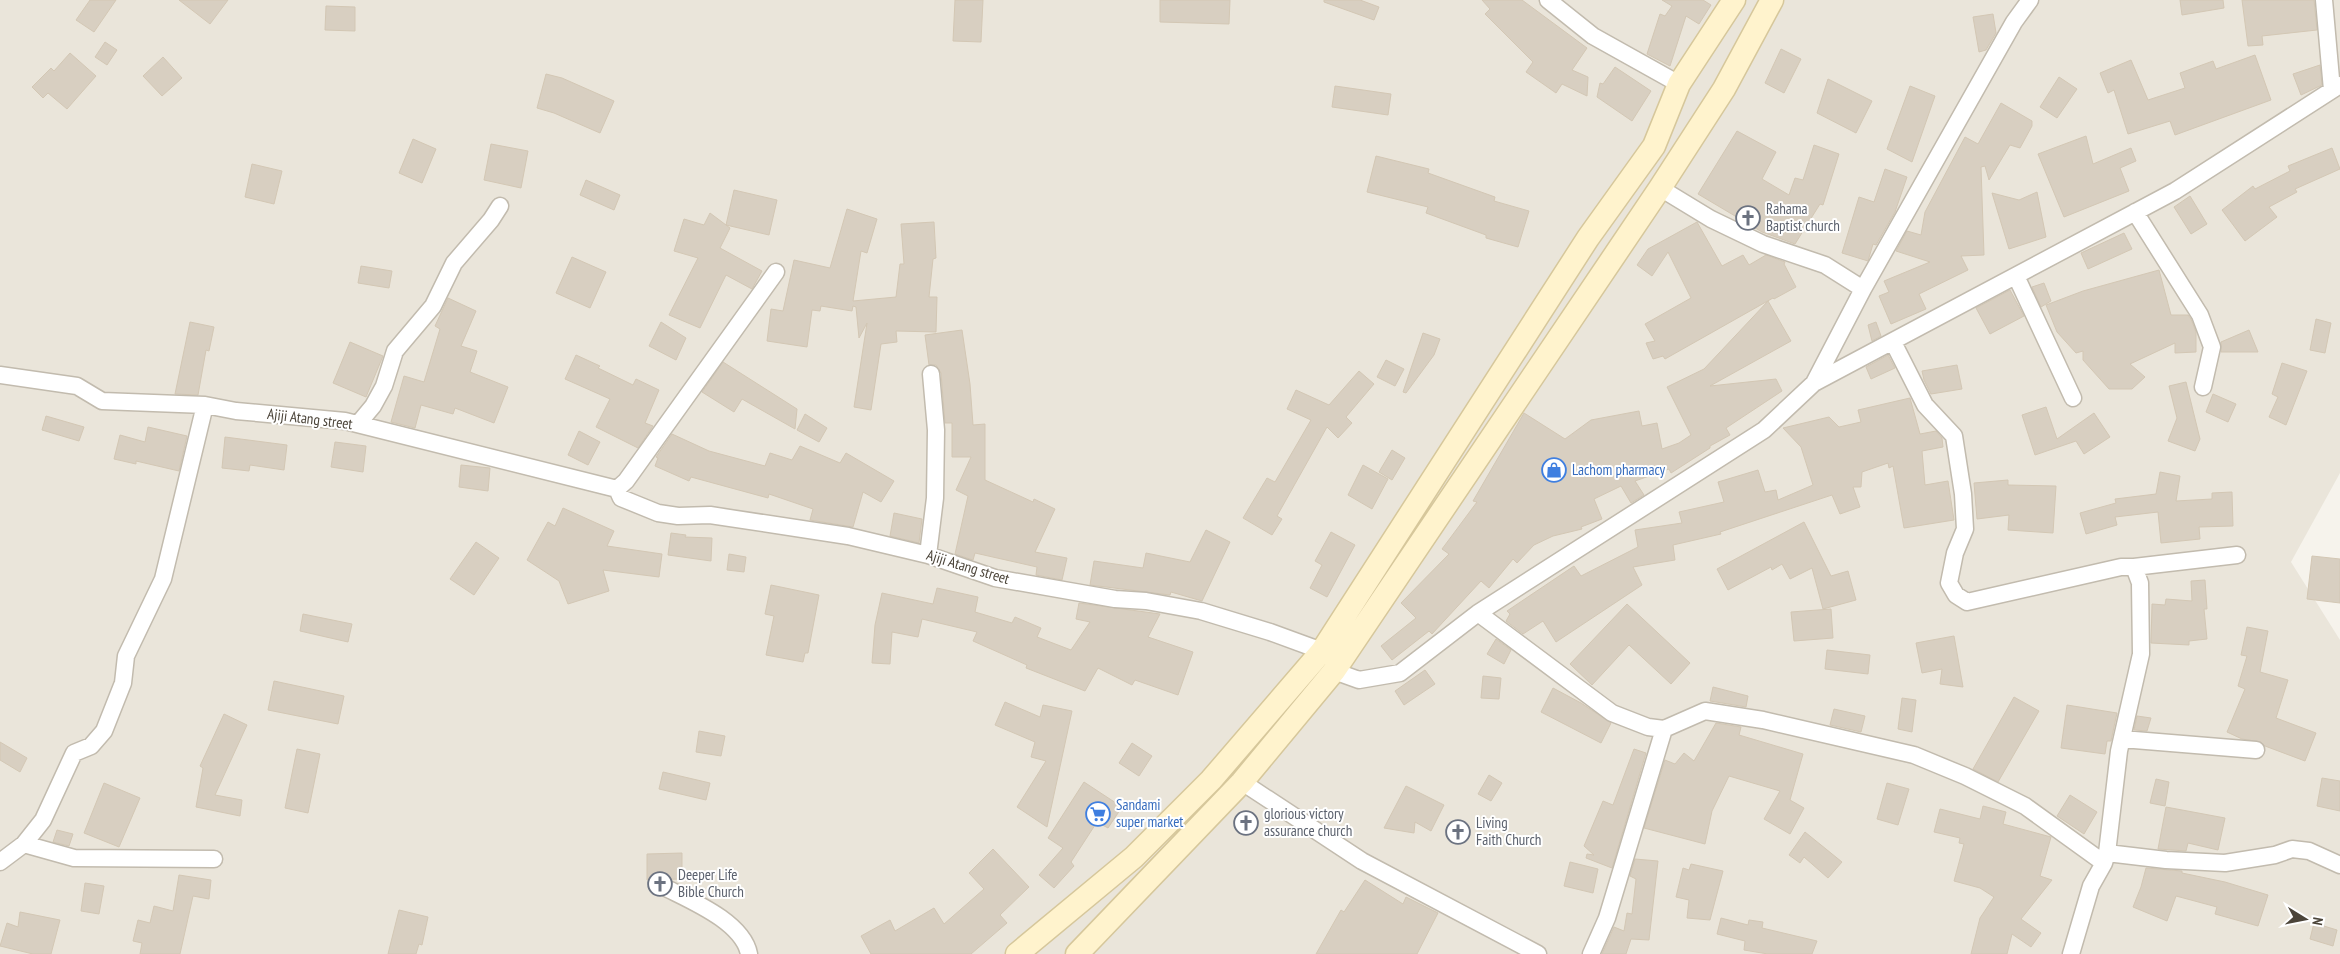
<svg xmlns="http://www.w3.org/2000/svg" width="2340" height="954" viewBox="0 0 2340 954" font-family="'PT Sans Narrow',sans-serif">
<rect width="100%" height="100%" fill="#f6f3ec"/>
<!-- residential -->
<path fill="#eae5da" d="M 0,0 L 2340,0 L 2340,473 L 2291,562 L 2340,640 L 2340,954 L 0,954 Z"/>
<!-- building -->
<path fill="#d8cfc1" stroke="#d3c7b4" d="M 90,0 L 116,0 L 94,32 L 76,20 Z
M 179,0 L 228,0 L 210,24 Z
M 955,0 L 983,0 L 981,42 L 953,41 Z
M 1160,0 L 1230,0 L 1229,24 L 1160,22 Z
M 1324,0 L 1360,0 L 1379,7 L 1374,20 L 1324,2 Z
M 1482,0 L 1522,0 L 1587,48 L 1572,70 L 1588,77 L 1587,96 L 1562,84 L 1556,93 L 1526,72 L 1533,62 L 1485,14 L 1490,9 Z
M 1662,0 L 1703,0 L 1711,5 L 1699,24 L 1686,16 L 1670,66 L 1647,54 L 1660,14 L 1665,16 L 1672,6 Z
M 2180,0 L 2223,0 L 2224,8 L 2182,15 Z
M 2242,0 L 2314,0 L 2317,30 L 2262,36 L 2263,45 L 2248,46 Z
M 326,6 L 355,7 L 355,31 L 325,30 Z
M 1993,14 L 1996,33 L 1986,50 L 1979,52 L 1973,17 Z
M 105,42 L 117,50 L 107,65 L 95,57 Z
M 1781,49 L 1801,59 L 1784,93 L 1765,83 Z
M 70,53 L 96,76 L 67,109 L 48,93 L 43,98 L 32,87 L 51,68 L 54,71 Z
M 2255,55 L 2271,100 L 2175,135 L 2170,121 L 2128,134 L 2114,90 L 2108,93 L 2100,73 L 2131,60 L 2148,100 L 2185,88 L 2180,73 L 2213,61 L 2216,69 Z
M 163,57 L 182,78 L 162,96 L 143,76 Z
M 2320,65 L 2322,85 L 2301,95 L 2293,74 Z
M 1615,67 L 1651,91 L 1632,121 L 1597,97 L 1600,83 L 1603,84 Z
M 546,74 L 562,78 L 614,101 L 600,133 L 554,113 L 537,108 Z
M 2059,77 L 2077,89 L 2057,118 L 2040,107 Z
M 1828,79 L 1872,101 L 1856,133 L 1817,113 Z
M 1335,86 L 1391,94 L 1388,115 L 1332,107 Z
M 1910,86 L 1935,96 L 1912,162 L 1887,149 Z
M 2001,103 L 2032,121 L 2032,126 L 2020,148 L 2010,145 L 1989,180 L 1985,166 L 1981,167 L 1984,255 L 1961,256 L 1968,270 L 1919,294 L 1926,309 L 1891,324 L 1879,296 L 1889,292 L 1884,281 L 1930,262 L 1896,251 L 1907,231 L 1921,235 L 1925,212 L 1965,137 L 1978,144 Z
M 1737,131 L 1776,152 L 1762,179 L 1789,195 L 1795,178 L 1803,180 L 1814,145 L 1839,154 L 1823,205 L 1820,204 L 1795,244 L 1762,232 L 1698,194 Z
M 2086,136 L 2093,164 L 2131,148 L 2136,161 L 2120,168 L 2129,191 L 2064,217 L 2038,154 Z
M 413,139 L 436,149 L 422,183 L 399,173 Z
M 491,144 L 528,151 L 521,188 L 484,180 Z
M 2332,148 L 2340,169 L 2295,189 L 2297,192 L 2269,207 L 2277,217 L 2245,241 L 2222,210 L 2253,186 L 2255,189 L 2290,171 L 2288,166 Z
M 1376,156 L 1429,169 L 1428,173 L 1495,197 L 1494,201 L 1529,211 L 1518,247 L 1486,238 L 1486,235 L 1426,213 L 1428,207 L 1367,192 Z
M 252,164 L 282,171 L 274,204 L 245,197 Z
M 1885,169 L 1907,177 L 1895,212 L 1876,245 L 1873,244 L 1868,261 L 1842,253 L 1859,197 L 1874,202 Z
M 586,180 L 620,195 L 614,210 L 580,195 Z
M 734,190 L 777,200 L 769,235 L 726,225 Z
M 2037,192 L 2046,237 L 2009,249 L 1992,193 L 2019,200 Z
M 2190,196 L 2207,224 L 2191,234 L 2174,207 Z
M 847,209 L 877,219 L 867,253 L 861,251 L 853,301 L 896,297 L 900,264 L 904,264 L 901,224 L 934,222 L 936,258 L 933,259 L 929,297 L 937,297 L 936,332 L 896,331 L 897,342 L 881,344 L 871,410 L 854,407 L 867,323 L 859,338 L 856,307 L 853,306 L 852,311 L 821,306 L 820,311 L 812,310 L 807,347 L 767,341 L 771,309 L 783,311 L 794,260 L 830,268 Z
M 710,213 L 730,228 L 720,248 L 762,271 L 752,289 L 726,275 L 700,328 L 669,315 L 698,258 L 674,251 L 684,219 L 704,225 Z
M 1697,222 L 1722,266 L 1743,255 L 1749,265 L 1766,255 L 1785,262 L 1784,264 L 1796,287 L 1774,299 L 1773,298 L 1665,359 L 1663,356 L 1653,359 L 1646,343 L 1655,341 L 1645,324 L 1691,298 L 1668,252 L 1652,276 L 1637,265 L 1648,249 Z
M 2124,233 L 2132,249 L 2088,269 L 2081,253 Z
M 572,257 L 606,272 L 590,308 L 556,293 Z
M 361,266 L 392,271 L 389,288 L 358,283 Z
M 2159,270 L 2171,315 L 2188,315 L 2191,319 L 2196,332 L 2196,352 L 2175,353 L 2175,343 L 2130,364 L 2145,377 L 2132,389 L 2109,389 L 2083,360 L 2083,351 L 2076,353 L 2057,332 L 2046,305 L 2083,291 Z
M 2044,283 L 2051,301 L 2041,307 L 2032,287 Z
M 2010,290 L 2024,316 L 1990,334 L 1976,308 Z
M 448,298 L 476,311 L 461,346 L 477,351 L 470,372 L 508,387 L 494,423 L 455,408 L 453,414 L 421,405 L 415,428 L 391,422 L 404,376 L 424,382 L 440,329 L 435,326 Z
M 1768,301 L 1791,341 L 1710,386 L 1776,379 L 1782,391 L 1726,428 L 1730,435 L 1710,446 L 1710,448 L 1671,473 L 1669,469 L 1635,481 L 1644,495 L 1631,503 L 1621,486 L 1594,499 L 1602,519 L 1581,527 L 1582,529 L 1553,536 L 1534,545 L 1517,563 L 1513,559 L 1489,588 L 1481,581 L 1432,634 L 1429,631 L 1392,660 L 1381,646 L 1416,618 L 1401,603 L 1449,554 L 1442,549 L 1477,502 L 1473,501 L 1524,413 L 1565,439 L 1591,420 L 1639,411 L 1642,426 L 1657,423 L 1662,449 L 1679,443 L 1691,435 L 1667,387 L 1704,369 Z
M 2316,319 L 2331,323 L 2325,353 L 2310,350 Z
M 190,322 L 214,327 L 209,351 L 206,350 L 198,395 L 175,394 Z
M 661,322 L 686,338 L 676,360 L 649,346 Z
M 1876,322 L 1881,336 L 1872,341 L 1868,325 Z
M 962,330 L 970,384 L 973,425 L 985,424 L 985,480 L 1033,502 L 1034,499 L 1055,509 L 1035,552 L 1067,558 L 1062,580 L 1036,575 L 1037,567 L 975,553 L 973,560 L 955,554 L 968,496 L 956,490 L 971,457 L 952,457 L 952,423 L 945,423 L 941,373 L 936,365 L 929,365 L 925,335 Z
M 2249,330 L 2258,352 L 2221,352 L 2221,342 Z
M 1423,333 L 1440,339 L 1434,355 L 1406,393 L 1403,392 Z
M 350,342 L 383,356 L 366,397 L 333,383 Z
M 576,355 L 600,366 L 598,368 L 633,385 L 636,379 L 659,390 L 645,423 L 653,426 L 638,448 L 596,427 L 610,399 L 565,379 Z
M 1888,355 L 1895,368 L 1871,379 L 1866,367 Z
M 1386,360 L 1404,369 L 1395,386 L 1377,377 Z
M 723,362 L 797,409 L 795,429 L 742,399 L 734,412 L 702,392 Z
M 2282,363 L 2307,371 L 2286,425 L 2269,417 L 2278,397 L 2272,394 Z
M 1957,365 L 1962,389 L 1931,394 L 1924,380 L 1922,371 Z
M 1359,371 L 1374,384 L 1346,417 L 1352,423 L 1338,438 L 1327,427 L 1277,516 L 1282,519 L 1272,535 L 1243,518 L 1267,478 L 1275,482 L 1311,420 L 1287,409 L 1296,390 L 1329,405 Z
M 2186,382 L 2200,439 L 2195,451 L 2168,441 L 2177,418 L 2169,386 Z
M 2213,394 L 2236,404 L 2228,422 L 2206,412 Z
M 1910,398 L 1920,434 L 1936,431 L 1942,438 L 1943,447 L 1922,451 L 1925,485 L 1948,481 L 1954,520 L 1904,528 L 1893,466 L 1889,468 L 1888,463 L 1862,472 L 1861,487 L 1853,487 L 1860,507 L 1840,514 L 1832,495 L 1720,532 L 1721,534 L 1673,545 L 1675,560 L 1633,567 L 1642,585 L 1556,642 L 1543,621 L 1523,634 L 1506,621 L 1510,614 L 1507,611 L 1574,566 L 1581,576 L 1638,547 L 1635,530 L 1682,523 L 1679,512 L 1724,502 L 1718,482 L 1758,470 L 1765,492 L 1776,490 L 1778,500 L 1813,485 L 1801,447 L 1783,428 L 1829,417 L 1839,427 L 1861,422 L 1858,410 Z
M 2046,407 L 2057,439 L 2094,413 L 2110,437 L 2084,454 L 2076,441 L 2035,455 L 2022,415 Z
M 805,414 L 827,428 L 819,442 L 797,430 Z
M 46,416 L 84,427 L 79,441 L 42,430 Z
M 148,427 L 187,436 L 179,471 L 136,461 L 136,464 L 114,459 L 120,435 L 145,442 Z
M 579,431 L 600,442 L 588,465 L 568,455 Z
M 672,434 L 709,451 L 765,466 L 770,453 L 792,460 L 800,446 L 840,463 L 846,453 L 894,481 L 881,502 L 863,492 L 853,527 L 810,520 L 813,509 L 769,494 L 768,498 L 691,477 L 689,481 L 655,466 L 658,458 L 656,457 Z
M 225,437 L 287,445 L 284,470 L 250,465 L 249,471 L 222,468 Z
M 335,442 L 366,446 L 363,472 L 331,467 Z
M 1392,450 L 1405,458 L 1392,480 L 1379,472 Z
M 461,465 L 490,468 L 488,491 L 459,487 Z
M 1363,465 L 1388,479 L 1372,509 L 1348,495 Z
M 2160,472 L 2180,476 L 2176,501 L 2212,499 L 2212,493 L 2232,492 L 2233,526 L 2199,527 L 2200,539 L 2161,543 L 2158,512 L 2115,517 L 2117,525 L 2086,534 L 2080,513 L 2116,503 L 2115,499 L 2156,494 Z
M 2008,480 L 2008,485 L 2056,486 L 2053,533 L 2008,530 L 2009,515 L 1977,519 L 1974,483 Z
M 563,508 L 614,531 L 607,546 L 662,554 L 659,577 L 603,570 L 609,591 L 568,604 L 559,581 L 527,560 L 548,522 L 555,526 Z
M 894,513 L 922,519 L 919,543 L 890,536 Z
M 1804,522 L 1831,576 L 1848,571 L 1856,600 L 1823,609 L 1812,568 L 1790,579 L 1782,564 L 1772,570 L 1771,567 L 1728,590 L 1717,569 Z
M 1206,530 L 1230,542 L 1202,601 L 1171,592 L 1170,595 L 1090,585 L 1094,561 L 1143,568 L 1146,553 L 1190,562 Z
M 1331,532 L 1355,545 L 1327,597 L 1310,588 L 1322,565 L 1315,561 Z
M 671,533 L 686,535 L 685,537 L 712,538 L 711,561 L 668,555 Z
M 476,542 L 499,558 L 474,595 L 450,579 Z
M 729,554 L 746,557 L 744,572 L 727,570 Z
M 2312,556 L 2340,559 L 2340,603 L 2307,599 Z
M 2205,580 L 2207,609 L 2204,609 L 2207,639 L 2189,641 L 2189,645 L 2151,643 L 2152,604 L 2165,605 L 2166,599 L 2192,601 L 2191,581 Z
M 771,585 L 819,595 L 808,653 L 805,653 L 803,662 L 766,655 L 774,616 L 765,614 Z
M 937,588 L 978,597 L 975,612 L 1012,623 L 1015,617 L 1041,628 L 1037,637 L 1071,650 L 1090,622 L 1076,619 L 1079,603 L 1160,614 L 1148,637 L 1193,652 L 1178,695 L 1135,680 L 1132,685 L 1098,668 L 1085,691 L 1026,668 L 1027,665 L 973,641 L 977,632 L 922,619 L 918,637 L 892,632 L 890,664 L 872,663 L 875,625 L 882,593 L 933,604 Z
M 1627,604 L 1690,663 L 1671,684 L 1629,645 L 1592,685 L 1570,664 Z
M 1831,609 L 1833,638 L 1794,641 L 1791,612 Z
M 303,614 L 352,624 L 348,642 L 300,631 Z
M 2247,627 L 2268,631 L 2260,672 L 2288,680 L 2276,718 L 2316,733 L 2305,761 L 2265,746 L 2261,742 L 2242,739 L 2227,732 L 2245,689 L 2238,686 L 2247,656 L 2241,655 Z
M 1954,636 L 1963,687 L 1940,684 L 1942,669 L 1922,673 L 1916,643 Z
M 1496,639 L 1511,650 L 1504,664 L 1487,654 Z
M 1827,650 L 1870,655 L 1868,674 L 1825,669 Z
M 1425,670 L 1435,684 L 1404,705 L 1395,691 Z
M 1483,676 L 1501,678 L 1499,699 L 1481,698 Z
M 274,681 L 344,696 L 338,724 L 268,710 Z
M 1713,687 L 1748,696 L 1746,707 L 1710,701 Z
M 1553,688 L 1581,703 L 1611,723 L 1601,743 L 1541,712 Z
M 2014,697 L 2039,711 L 1998,782 L 1973,769 Z
M 1902,698 L 1916,700 L 1912,732 L 1898,729 Z
M 1005,702 L 1040,717 L 1043,705 L 1072,711 L 1047,827 L 1017,807 L 1046,761 L 1031,757 L 1035,742 L 995,725 Z
M 2067,705 L 2117,713 L 2111,741 L 2107,741 L 2105,754 L 2061,748 Z
M 1834,709 L 1865,716 L 1861,732 L 1830,725 Z
M 224,714 L 247,725 L 215,795 L 242,800 L 240,816 L 196,807 L 203,768 L 200,766 Z
M 2137,716 L 2151,718 L 2147,731 L 2134,730 Z
M 1716,723 L 1741,727 L 1739,735 L 1803,754 L 1790,800 L 1804,808 L 1790,834 L 1764,819 L 1780,791 L 1729,776 L 1712,811 L 1705,844 L 1644,828 L 1665,760 L 1675,764 L 1684,753 L 1694,761 Z
M 699,731 L 725,736 L 721,756 L 696,752 Z
M 0,742 L 27,758 L 20,772 L 0,760 Z
M 1132,743 L 1152,756 L 1139,776 L 1119,763 Z
M 297,749 L 320,754 L 308,813 L 285,808 Z
M 1634,749 L 1646,753 L 1612,868 L 1586,858 L 1587,854 L 1594,855 L 1584,846 L 1603,801 L 1613,805 Z
M 663,772 L 710,783 L 706,800 L 659,789 Z
M 1489,775 L 1502,783 L 1491,801 L 1478,794 Z
M 2322,778 L 2340,781 L 2340,811 L 2317,806 Z
M 2156,779 L 2169,782 L 2165,806 L 2150,803 Z
M 1084,782 L 1122,807 L 1108,828 L 1097,822 L 1071,862 L 1074,866 L 1054,888 L 1039,875 L 1063,848 L 1048,838 Z
M 104,783 L 140,798 L 119,847 L 84,833 Z
M 1887,783 L 1909,789 L 1898,825 L 1877,819 Z
M 1406,786 L 1444,805 L 1431,831 L 1415,822 L 1414,833 L 1384,828 Z
M 2070,795 L 2097,812 L 2084,834 L 2057,816 Z
M 1983,806 L 2006,812 L 2003,824 L 2051,837 L 2040,876 L 2052,880 L 2021,919 L 2041,933 L 2031,947 L 2012,934 L 2007,954 L 1971,954 L 1980,918 L 1994,897 L 1980,888 L 1954,881 L 1964,844 L 1959,843 L 1960,838 L 1934,832 L 1940,809 L 1980,819 Z
M 2166,807 L 2225,818 L 2218,850 L 2188,843 L 2186,851 L 2158,849 Z
M 57,830 L 73,834 L 69,846 L 53,842 Z
M 1805,832 L 1842,862 L 1828,878 L 1804,857 L 1800,863 L 1789,855 Z
M 993,849 L 1029,887 L 1000,915 L 1007,923 L 971,954 L 871,954 L 861,936 L 890,920 L 895,931 L 934,908 L 944,924 L 984,889 L 969,873 Z
M 682,853 L 682,879 L 647,880 L 647,854 Z
M 1635,859 L 1658,861 L 1649,940 L 1631,939 L 1626,954 L 1602,954 L 1614,927 L 1624,931 L 1627,913 L 1632,914 L 1636,879 L 1630,876 Z
M 1570,862 L 1598,869 L 1593,893 L 1564,886 Z
M 1691,864 L 1723,871 L 1710,920 L 1687,918 L 1689,900 L 1676,897 L 1683,868 L 1689,870 Z
M 2146,868 L 2182,871 L 2182,873 L 2225,882 L 2268,895 L 2258,926 L 2215,914 L 2217,907 L 2176,896 L 2167,921 L 2133,907 L 2141,887 Z
M 179,875 L 211,880 L 209,899 L 193,896 L 180,954 L 140,954 L 142,943 L 133,941 L 138,920 L 150,923 L 154,906 L 173,911 Z
M 1365,880 L 1403,904 L 1406,897 L 1438,913 L 1417,954 L 1316,954 L 1341,910 L 1344,912 Z
M 85,883 L 104,886 L 99,914 L 81,911 Z
M 399,910 L 428,917 L 422,945 L 419,944 L 416,954 L 388,954 Z
M 20,912 L 60,920 L 51,954 L 33,954 L 0,946 L 7,923 L 18,927 Z
M 1721,918 L 1748,925 L 1749,920 L 1763,922 L 1762,928 L 1817,941 L 1812,954 L 1768,954 L 1744,950 L 1745,941 L 1717,934 Z
M 2314,923 L 2337,930 L 2333,946 L 2310,939 Z"/>
<g fill="none" stroke-linecap="round" stroke-linejoin="round">
<!-- minor casing -->
<g stroke="#c2bbae" stroke-width="19">
<path id="minor" d="M 1548,0 L 1593,36 L 1679,84
M 2324,0 L 2332,90
M 1660,188 L 1711,219 L 1763,244 L 1825,265 L 1863,289
M 2135,212 L 2200,315 L 2212,347 L 2203,387
M 2016,276 L 2073,398
M 1893,342 L 1925,405 L 1954,436 L 1963,494 L 1965,529 L 1955,553 L 1949,583 L 1956,595 L 1967,602 L 2121,567 L 2134,567 L 2140,583 L 2141,654 L 2119,751 L 2107,853 L 2104,863 L 2091,886 L 2071,954
M 0,375 L 77,386 L 102,401 L 205,405 L 236,411 L 345,421 L 617,489 L 621,498 L 658,513 L 678,516 L 710,515 L 848,536 L 928,555 L 995,578 L 1115,599 L 1146,601 L 1201,611 L 1270,632 L 1322,651
M 1814,383 L 1863,289 L 2014,22 L 2030,0
M 358,424 L 373,406 L 384,386 L 395,351 L 433,306 L 454,263 L 491,220 L 500,206
M 617,489 L 626,481 L 776,272
M 928,555 L 935,498 L 936,430 L 931,374
M 2134,567 L 2237,555
M 1478,613 L 1612,713 L 1648,727 L 1664,729 L 1705,711 L 1763,720 L 1914,755 L 1965,776 L 2025,806 L 2104,863
M 1334,671 L 1359,680 L 1400,673 L 1478,613 L 1764,430 L 1814,383 L 2175,191 L 2340,85
M 2122,739 L 2256,750
M 1242,782 L 1362,861 L 1538,954
M 24,844 L 74,858 L 214,859
M 2107,853 L 2166,860 L 2225,863 L 2275,855 L 2292,849 L 2309,851 L 2340,865
M 0,862 L 24,844 L 43,820 L 74,753 L 91,746 L 104,731 L 123,683 L 126,656 L 163,579 L 205,405
M 668,889 C 694,902 743,923 749,954
M 1591,954 L 1607,918 L 1664,729"/>
</g>
<!-- secondary casing -->
<g stroke="#d6c79b" stroke-width="25">
<path id="secondary" d="M 1017,954 L 1134,857 L 1211,780 L 1322,651 L 1588,238 L 1654,146 L 1679,84 L 1734,0
M 1077,954 L 1242,782 L 1334,671 L 1660,188 L 1724,89 L 1772,0"/>
</g>
<!-- minor -->
<use href="#minor" stroke="#fff" stroke-width="16"/>
<!-- secondary -->
<use href="#secondary" stroke="#fff3cd" stroke-width="22"/>
</g>
<!-- icons -->
<defs>
<g id="church-ring" transform="scale(1.25)"><circle r="9.5" fill="#fff" stroke="#6b7280" stroke-width="1.5"/><path d="M-1.2-6h2.4v3.5h3.3v2.4h-3.3V6h-2.4V-.1h-3.3v-2.4h3.3Z" fill="#6b7280"/></g>
<g id="shop-ring" transform="scale(1.25)"><circle r="9.5" fill="#fff" stroke="#3f7fe0" stroke-width="1.5"/><path d="M-5-2.5h2.3a2.7 3.5 0 0 1 5.4 0H5L5.5 6h-11ZM-1.5-2.5h3a1.5 2.3 0 0 0-3 0Z" fill="#3f7fe0"/></g>
<g id="supermarket-ring" transform="scale(1.25)"><circle r="9.5" fill="#fff" stroke="#3f7fe0" stroke-width="1.5"/><path d="M-6-5.5h2.5l.6 2H6L4.5 2H-2.5L-4.4-4H-6ZM-1.5 3.2a1.3 1.3 0 1 0 .1 0ZM3 3.2a1.3 1.3 0 1 0 .1 0Z" fill="#3f7fe0"/></g>
</defs>
<g fill-rule="evenodd">
<use href="#church-ring" x="1748" y="218"/>
<use href="#shop-ring" x="1554" y="470"/>
<use href="#supermarket-ring" x="1098" y="814"/>
<use href="#church-ring" x="1246" y="823"/>
<use href="#church-ring" x="1458" y="832"/>
<use href="#church-ring" x="660" y="884"/>
</g>
<g text-anchor="middle" stroke-width="4" stroke-linejoin="round" paint-order="stroke">
<!-- worship labels -->
<g font-size="15" fill="#5b616d" stroke="#fff" text-anchor="start">
<text x="1766" y="214">Rahama<tspan x="1766" dy="17">Baptist church</tspan></text>
<text x="1264" y="819">glorious victory<tspan x="1264" dy="17">assurance church</tspan></text>
<text x="1476" y="828">Living<tspan x="1476" dy="17">Faith Church</tspan></text>
<text x="678" y="880">Deeper Life<tspan x="678" dy="17">Bible Church</tspan></text>
</g>
<!-- street labels -->
<g font-size="15" fill="#4b4439" stroke="#fff">
<text transform="translate(310 419) rotate(7)" y="5">Ajiji Atang street</text>
<text transform="translate(968 567) rotate(17)" y="5">Ajiji Atang street</text>
</g>
<!-- shop labels -->
<g font-size="15" fill="#366cbe" stroke="#fff" text-anchor="start">
<text x="1572" y="475">Lachom pharmacy</text>
<text x="1116" y="810">Sandami<tspan x="1116" dy="17">super market</tspan></text>
</g>
</g>
<!-- north arrow -->
<g transform="translate(2305 919) rotate(100)" stroke="#ffffff" stroke-width="4" paint-order="stroke">
<path d="M0-4L9 19L0 12L-9 19Z" fill="#4b4439"/>
<text y="-8" font-size="14" font-weight="bold" text-anchor="middle" fill="#4b4439">N</text>
</g>
</svg>
